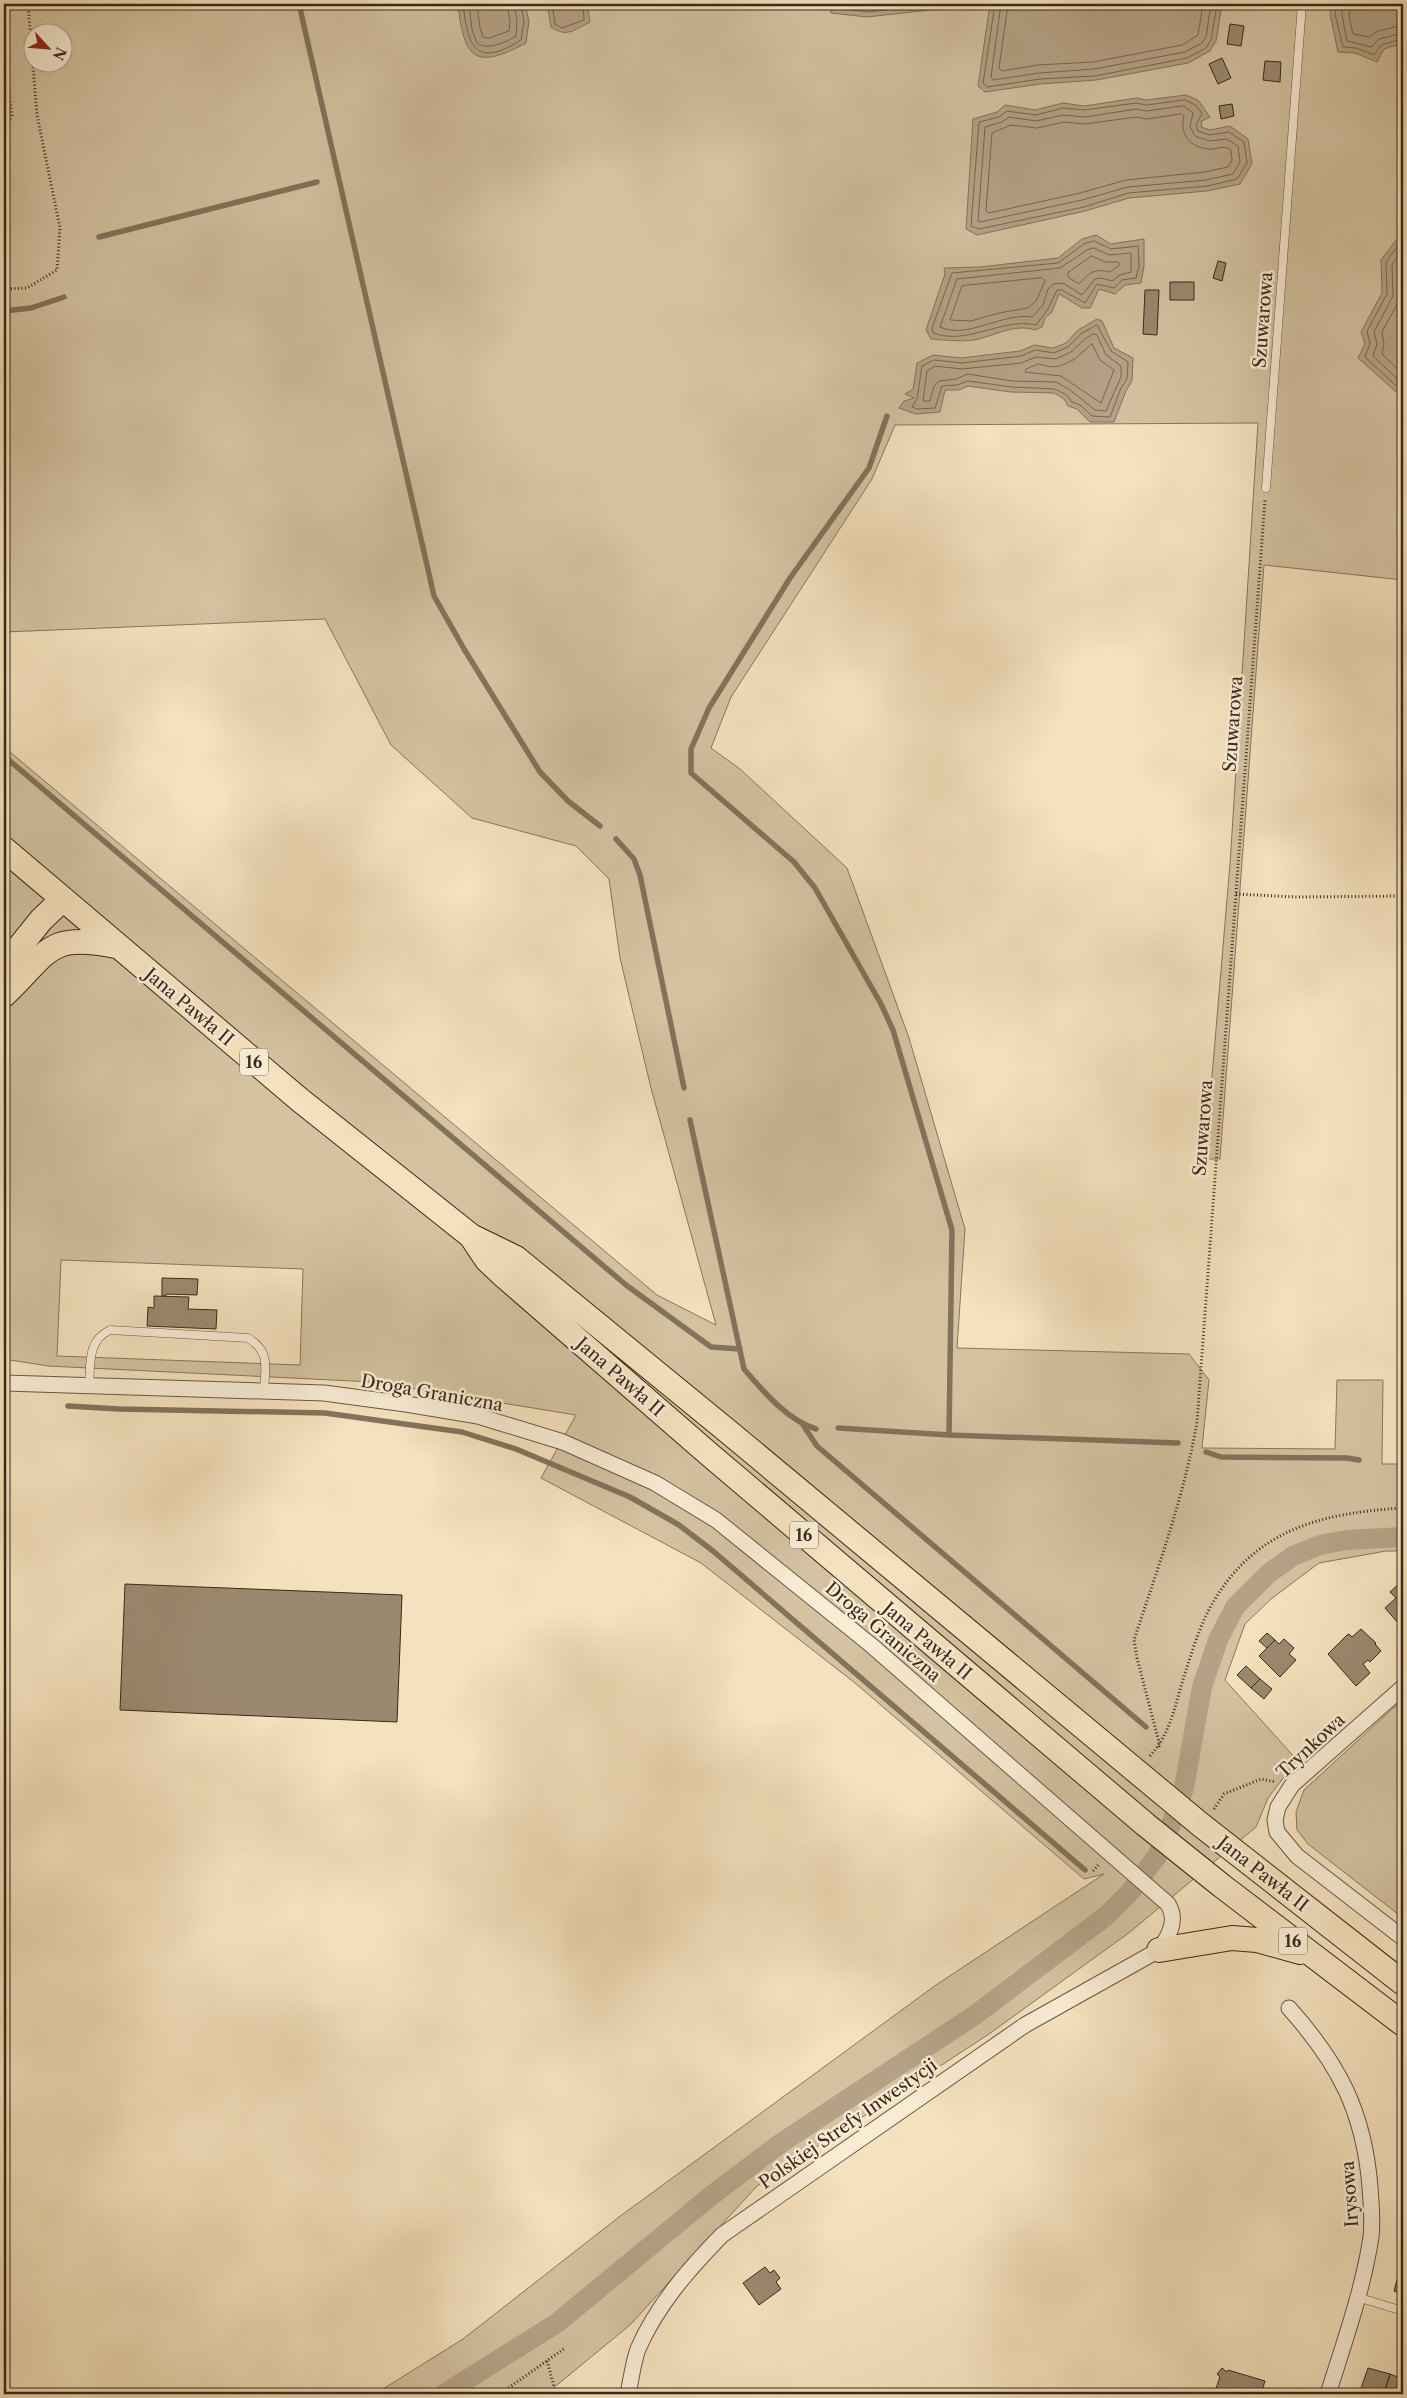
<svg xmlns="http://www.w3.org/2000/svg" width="1407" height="2398" viewBox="0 0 1407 2398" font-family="'Libre Caslon Text',serif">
<rect width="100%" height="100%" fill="#f4e1bd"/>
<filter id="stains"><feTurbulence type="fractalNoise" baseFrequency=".004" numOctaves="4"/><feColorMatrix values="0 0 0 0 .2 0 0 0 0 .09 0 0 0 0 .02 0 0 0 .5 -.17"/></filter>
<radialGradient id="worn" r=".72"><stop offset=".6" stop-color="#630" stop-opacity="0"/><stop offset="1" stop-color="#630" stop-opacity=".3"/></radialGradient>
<!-- green -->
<path fill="#d4c2a1" stroke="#87765e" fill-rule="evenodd" d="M 4,4 L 1403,4 L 1403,580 L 1264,565 L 1220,1159 L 1205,1159 L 1230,864 L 1258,423 L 895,425 L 872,479 L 731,697 L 711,748 L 740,769 L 847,868 L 909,1038 L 965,1229 L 957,1348 L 1189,1354 L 1209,1380 L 1202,1448 L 1335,1449 L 1337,1380 L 1383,1380 L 1382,1464 L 1403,1464 L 1403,1551 L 1386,1551 L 1319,1563 L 1271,1599 L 1245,1624 L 1225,1680 L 1297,1760 L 1268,1798 L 1256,1827 L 1130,1932 L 989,2034 L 757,2186 L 630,2325 L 546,2394 L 375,2394 L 463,2339 L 619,2217 L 936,1985 L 1104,1874 L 1084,1879 L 855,1683 L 701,1563 L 541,1478 L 576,1415 L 373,1382 L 48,1366 L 4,1359 L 4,747 L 657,1295 L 716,1325 L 651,1088 L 620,958 L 609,879 L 576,846 L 472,818 L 391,745 L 325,619 L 4,632 ZM 32,32 L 62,32 L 62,62 L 32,62 ZM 61,1260 L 303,1269 L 300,1365 L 57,1356 Z
M 1403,1699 L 1403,1918 L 1308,1844 L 1297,1830 L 1296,1812 L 1304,1790 Z"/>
<!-- water -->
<path fill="#b5a286" stroke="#84725b" d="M 458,4 L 525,4 L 529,21 L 526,43 C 474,71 464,58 458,4 Z
M 547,4 L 587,4 L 590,22 C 574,30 567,38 551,27 Z
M 829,4 L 951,4 L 948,8 L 867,17 L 831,13 Z
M 990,4 L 1222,4 L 1216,41 L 1210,51 L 1188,63 L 1096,80 L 1040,84 L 985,92 L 978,86 Z
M 1332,4 L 1403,4 L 1403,43 L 1384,49 L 1377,62 L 1355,53 L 1338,52 L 1330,14 Z
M 1186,95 L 1198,100 L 1210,117 L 1202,121 L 1201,127 L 1210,130 L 1230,126 L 1248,139 L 1252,164 L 1240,184 L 1207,191 L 1129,198 L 1085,211 L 977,235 L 966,229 L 973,119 L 997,112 L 1005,105 L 1035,110 L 1063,103 L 1084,106 L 1137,98 L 1146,100 Z
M 1403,231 L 1403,398 L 1358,358 L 1365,344 L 1361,332 L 1382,293 L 1381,260 Z
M 1096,235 L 1111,244 L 1144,239 L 1144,266 L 1141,283 L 1125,285 L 1115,294 L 1099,289 L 1090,308 L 1082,308 L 1059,294 L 1052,312 L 1045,318 L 1042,327 L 1035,330 C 1014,323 995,336 974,340 C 960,342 945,340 931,339 L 926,330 L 945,274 L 944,268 L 980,267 L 1058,258 L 1082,239 Z
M 1097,319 L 1102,321 L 1114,348 L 1133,358 L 1132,381 L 1126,391 L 1114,422 L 1090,422 L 1077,409 L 1068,406 L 1064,399 L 1054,393 L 1011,392 L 968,386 L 959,390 L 945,390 L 940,412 L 916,414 L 899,408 L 904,401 L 914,398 L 905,394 L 913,389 L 917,363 L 933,355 L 961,358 L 1020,351 L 1034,345 L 1053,348 L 1066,343 L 1078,330 Z"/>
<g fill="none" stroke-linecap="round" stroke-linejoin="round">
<!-- shore -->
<path stroke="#786650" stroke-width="1" d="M 463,4 C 468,46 475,69 521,40 L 524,21 L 521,4
M 469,4 L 472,30 L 477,43 C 488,51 506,42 516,36 L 517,21 L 514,4
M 477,4 L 480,28 L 483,37 L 489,38 L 509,31 L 510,21 L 507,4
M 552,4 L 555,24 L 562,28 L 584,20 L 583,4
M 834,4 L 837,8 L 867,12 L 939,4
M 995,4 L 983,83 L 987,87 L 1040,79 L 1095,76 L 1187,58 L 1206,48 L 1211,40 L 1217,4
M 1001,4 L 991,77 L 993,80 L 1039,73 L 1094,69 L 1185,52 L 1202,43 L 1206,37 L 1211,4
M 1008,4 L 999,68 L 1002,71 L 1038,65 L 1093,62 L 1182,45 L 1198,35 L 1203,4
M 1337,4 L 1335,14 L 1343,47 L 1356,48 L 1374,55 L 1381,45 L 1403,39
M 1343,4 L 1342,15 L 1347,41 L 1371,47 L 1379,39 L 1403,33
M 1351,4 L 1349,15 L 1353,34 L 1369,37 L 1378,31 L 1403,25
M 1185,100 L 1195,105 L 1202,113 L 1196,125 L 1198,131 L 1209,135 L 1229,132 L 1244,142 L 1247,163 L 1237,179 L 1207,186 L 1128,193 L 1084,207 L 979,229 L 971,226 L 979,122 L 999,117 L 1007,111 L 1036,115 L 1063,108 L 1084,110 L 1136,103 L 1146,105 Z
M 1184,106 L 1193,113 L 1190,126 L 1195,136 L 1209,141 L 1227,139 L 1238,146 L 1240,162 L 1233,174 L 1206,180 L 1128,187 L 1082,200 L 980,222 L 978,221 L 985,127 L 1002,122 L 1009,117 L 1036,121 L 1063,115 L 1085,117 L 1136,109 L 1146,111 Z
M 1182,114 L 1184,116 C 1179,134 1190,147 1208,149 C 1217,150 1223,144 1231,150 L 1232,160 L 1228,167 L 1205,172 L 1126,180 L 1080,193 L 989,213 L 986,211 L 992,133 L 1011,125 L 1037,128 L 1064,122 L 1085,124 L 1136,117 L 1146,119 Z
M 1403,239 L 1386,262 L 1387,294 L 1367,331 L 1370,344 L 1365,357 L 1403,392
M 1094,241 L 1111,249 L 1138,246 L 1139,266 L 1136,278 L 1122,280 L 1114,288 L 1097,284 L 1085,303 L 1062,290 L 1057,290 L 1048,309 L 1036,325 C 1002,317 968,346 933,333 L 932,328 L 952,273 L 1058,263 L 1084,244 Z
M 1094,248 L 1109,255 L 1131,253 L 1131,272 L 1120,275 L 1112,281 L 1101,278 L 1095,279 L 1082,295 L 1063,283 L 1054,284 L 1048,289 L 1043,305 L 1032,317 C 1003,312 967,340 940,327 L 957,279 L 1060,268 L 1087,250 Z
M 1403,250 L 1392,264 L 1393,296 L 1374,332 L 1377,344 L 1373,356 L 1403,384
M 1092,256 L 1105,262 L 1118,262 L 1120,265 L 1110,272 C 1094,268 1089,273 1079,284 L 1068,277 L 1068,273 Z
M 1403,262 L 1400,267 L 1401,297 L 1382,332 L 1384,344 L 1382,354 L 1403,374
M 1042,278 L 1045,281 L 1036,301 L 1028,308 L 999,313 L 971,321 L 950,320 L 962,286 Z
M 1097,325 L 1111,351 L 1128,362 L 1127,379 L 1121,388 L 1110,417 L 1092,416 L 1080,405 L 1072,402 L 1067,395 L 1055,389 L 1012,387 L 968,381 L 957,385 L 942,386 L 935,408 L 917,409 L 912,407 L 917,399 L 922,366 L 934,360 L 962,363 L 1021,356 L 1035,350 L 1054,353 L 1068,347 L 1081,334 Z
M 1094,334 L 1097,335 L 1106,355 L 1121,366 L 1121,377 L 1106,411 L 1095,410 L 1070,390 L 1056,382 L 1012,381 L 968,374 L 956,379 L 939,381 L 934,386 L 930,401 L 923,401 L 927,371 L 935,366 L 962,369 L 1021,363 L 1036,357 L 1056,359 L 1071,352 L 1085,339 Z
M 1092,344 L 1100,360 L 1114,370 L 1101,403 L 1061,376 L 1025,372 L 1026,369 L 1038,364 L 1052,367 L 1060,366 L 1075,359 Z"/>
<!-- stream -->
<path stroke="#84725b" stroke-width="5.5" d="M 299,4 L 434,596 L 464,649 L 540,772 L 568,801 L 600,826
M 99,237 L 317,182
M 4,311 L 31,308 L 64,297
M 887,416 L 869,468 L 790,578 L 709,708 L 691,749 L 691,773 L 794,862 L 815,888 L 881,1004 L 893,1030 L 952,1230 L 949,1435 L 1178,1443
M 4,756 L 626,1285 L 711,1347 L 740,1349
M 616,839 L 634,859 L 640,875 L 684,1088
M 690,1120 L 744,1369 C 763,1391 787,1420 816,1429
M 68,1406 L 119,1409 L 325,1413 L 462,1432 L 516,1449 L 630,1497 L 679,1525 L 713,1551 L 1085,1870
M 803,1425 L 817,1446 L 1146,1727
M 838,1428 L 949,1435
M 1206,1452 L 1221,1457 L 1347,1458 L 1359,1460"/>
<!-- canal -->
<path stroke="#b5a286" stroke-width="20" d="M 444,2394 L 557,2323 L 712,2195 L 781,2143 L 975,2015 L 1106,1916 L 1130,1892 L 1157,1856 L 1171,1825 L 1184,1788 L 1202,1687 L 1218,1640 L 1235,1607 L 1269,1573 L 1293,1556 L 1320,1545 L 1347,1540 L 1403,1537"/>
</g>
<!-- building -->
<path fill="#9b896f" stroke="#3a291a" d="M 1230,24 L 1244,26 L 1241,46 L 1227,44 Z
M 1222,58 L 1231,78 L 1218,84 L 1209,64 Z
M 1265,61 L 1281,62 L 1280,82 L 1263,80 Z
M 1232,104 L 1234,116 L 1221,119 L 1219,106 Z
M 1218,261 L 1226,263 L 1222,281 L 1213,278 Z
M 1170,282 L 1194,282 L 1194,300 L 1170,300 Z
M 1145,290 L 1159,290 L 1157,335 L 1143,334 Z
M 162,1278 L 198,1279 L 197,1295 L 166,1294 L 166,1296 L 162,1296 Z
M 154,1296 L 189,1297 L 188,1309 L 217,1310 L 216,1329 L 147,1326 L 148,1307 L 154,1308 Z
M 1403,1580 L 1403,1616 L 1398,1621 L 1399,1624 L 1385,1608 L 1396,1598 L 1390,1592 Z
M 125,1584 L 402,1595 L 397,1722 L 120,1710 Z
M 1361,1629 L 1376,1643 L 1375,1644 L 1381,1651 L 1370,1662 L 1368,1660 L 1363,1664 L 1370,1673 L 1356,1686 L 1328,1654 L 1347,1635 L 1349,1634 L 1352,1637 Z
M 1267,1633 L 1275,1640 L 1267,1648 L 1259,1641 Z
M 1284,1639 L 1294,1648 L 1289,1654 L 1296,1660 L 1280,1677 L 1259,1656 L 1275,1640 L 1279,1644 Z
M 1246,1666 L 1260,1679 L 1251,1688 L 1237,1675 Z
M 1260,1679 L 1272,1689 L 1264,1699 L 1251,1688 Z
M 765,2267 L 770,2273 L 774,2270 L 780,2278 L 776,2282 L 781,2289 L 759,2305 L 743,2283 Z
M 1400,2269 L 1403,2269 L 1403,2294 L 1394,2291 Z
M 1222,2368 L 1227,2372 L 1228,2370 L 1265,2381 L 1261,2394 L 1247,2394 L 1242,2390 L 1241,2394 L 1214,2394 L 1220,2377 L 1217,2374 Z
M 1368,2368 L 1390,2374 L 1384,2394 L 1359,2394 Z
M 1390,2374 L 1403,2379 L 1403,2394 L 1384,2394 Z"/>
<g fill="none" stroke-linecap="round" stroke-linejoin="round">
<!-- service casing -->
<g stroke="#685743" stroke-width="9">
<path id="service" d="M 1266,488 L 1302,4
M 89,1385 C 91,1363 87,1341 110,1330 L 248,1338 C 271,1352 265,1367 264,1391
M 1357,2297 L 1403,2311"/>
</g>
<!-- minor casing -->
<g stroke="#685743" stroke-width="17">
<path id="minor" d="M 4,1383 L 324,1393 L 406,1404 L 478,1416 L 563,1442 L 655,1483 L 716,1520 L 871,1645 L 1168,1904 C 1178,1920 1169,1936 1159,1950 L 1025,2025 L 722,2235 C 689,2269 657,2305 638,2349 C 633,2363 631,2380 628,2394
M 1403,1687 L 1292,1785 L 1278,1807 L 1275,1820 L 1277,1832 L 1297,1856 L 1403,1938
M 1289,2008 C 1339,2064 1364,2112 1370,2187 C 1371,2203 1373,2221 1371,2237 C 1363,2290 1344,2343 1328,2394"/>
</g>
<!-- primary casing -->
<g stroke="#3a291a" stroke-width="26">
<path id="primary" d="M 4,849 L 300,1100 L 471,1236 L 516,1258 L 725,1429 L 1201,1825 L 1403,1983
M 4,966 L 41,920 L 63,899
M 4,995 C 49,953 46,932 116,946
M 471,1236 L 487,1260 L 504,1276 L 710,1455 L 1146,1825 L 1222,1886 L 1403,2024
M 1159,1950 L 1232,1938 L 1257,1940 L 1300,1952"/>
</g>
<!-- path -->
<path stroke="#3a291a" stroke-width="3" stroke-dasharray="1 2.5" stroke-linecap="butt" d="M 4,56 L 12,116 L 4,128
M 4,289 L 27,288 L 57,270 L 60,228 L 37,115 L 28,4
M 1236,894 L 1297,897 L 1403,896
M 1159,1747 L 1159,1742 L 1137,1658 L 1134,1640 C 1158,1567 1184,1497 1197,1422 L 1265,500
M 1150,1756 C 1172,1732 1176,1700 1186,1670 C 1193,1649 1200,1625 1211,1606 C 1254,1529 1321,1513 1403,1508
M 1214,1809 L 1224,1794 L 1261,1779 L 1276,1782
M 1093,1871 L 1099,1864
M 547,2361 L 556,2394
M 500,2394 L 565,2348"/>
<!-- service -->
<use href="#service" stroke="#f8ecd4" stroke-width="8"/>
<!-- minor -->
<use href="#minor" stroke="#f8ecd4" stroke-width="15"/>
<!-- primary -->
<use href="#primary" stroke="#f4e1bd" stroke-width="24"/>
</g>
<g text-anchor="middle" stroke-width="5" stroke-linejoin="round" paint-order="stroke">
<!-- shield labels -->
<g fill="#f8ecd4" stroke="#736452" stroke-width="1">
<rect x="240" y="1048.5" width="28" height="27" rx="4"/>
<rect x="790" y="1521.5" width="28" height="27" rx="4"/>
<rect x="1279" y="1927.5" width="28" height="27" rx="4"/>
</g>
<g font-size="16" font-weight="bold" fill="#3a291a">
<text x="254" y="1068">16</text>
<text x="804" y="1541">16</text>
<text x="1293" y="1947">16</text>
</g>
<!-- street labels -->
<g font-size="18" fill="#3a291a" stroke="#f8ecd4">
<text transform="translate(1263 320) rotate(-86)" y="6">Szuwarowa</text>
<text transform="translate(1233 724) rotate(-86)" y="6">Szuwarowa</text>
<text transform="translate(189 1007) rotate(40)" y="6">Jana Pawła II</text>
<text transform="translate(1203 1128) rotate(-86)" y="6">Szuwarowa</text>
<text transform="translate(620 1377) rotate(41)" y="6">Jana Pawła II</text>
<text transform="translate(432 1393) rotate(10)" y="6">Droga Graniczna</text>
<text transform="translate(883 1632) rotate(40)" y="6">Droga Graniczna</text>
<text transform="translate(927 1641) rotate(40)" y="6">Jana Pawła II</text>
<text transform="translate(1311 1746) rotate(-43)" y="6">Trynkowa</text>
<text transform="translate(1263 1874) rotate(38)" y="6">Jana Pawła II</text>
<text transform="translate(848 2124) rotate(-35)" y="6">Polskiej Strefy Inwestycji</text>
<text transform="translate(1350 2194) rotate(-94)" y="6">Irysowa</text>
</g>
</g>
<!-- margin -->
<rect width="1407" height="2398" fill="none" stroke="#f4e1bd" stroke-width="20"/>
<rect x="5" y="5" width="1397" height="2388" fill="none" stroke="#3a291a" stroke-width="2.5"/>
<rect x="10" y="10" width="1387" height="2378" fill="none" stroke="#3a291a"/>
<!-- north arrow -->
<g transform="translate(48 48) rotate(116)"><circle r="24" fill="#f8ecd4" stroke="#ac9e8a"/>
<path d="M0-4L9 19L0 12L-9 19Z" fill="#8f2418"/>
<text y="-8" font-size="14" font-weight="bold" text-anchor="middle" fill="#3a291a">N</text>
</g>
<rect width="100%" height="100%" filter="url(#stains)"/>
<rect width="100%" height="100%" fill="url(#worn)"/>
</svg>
